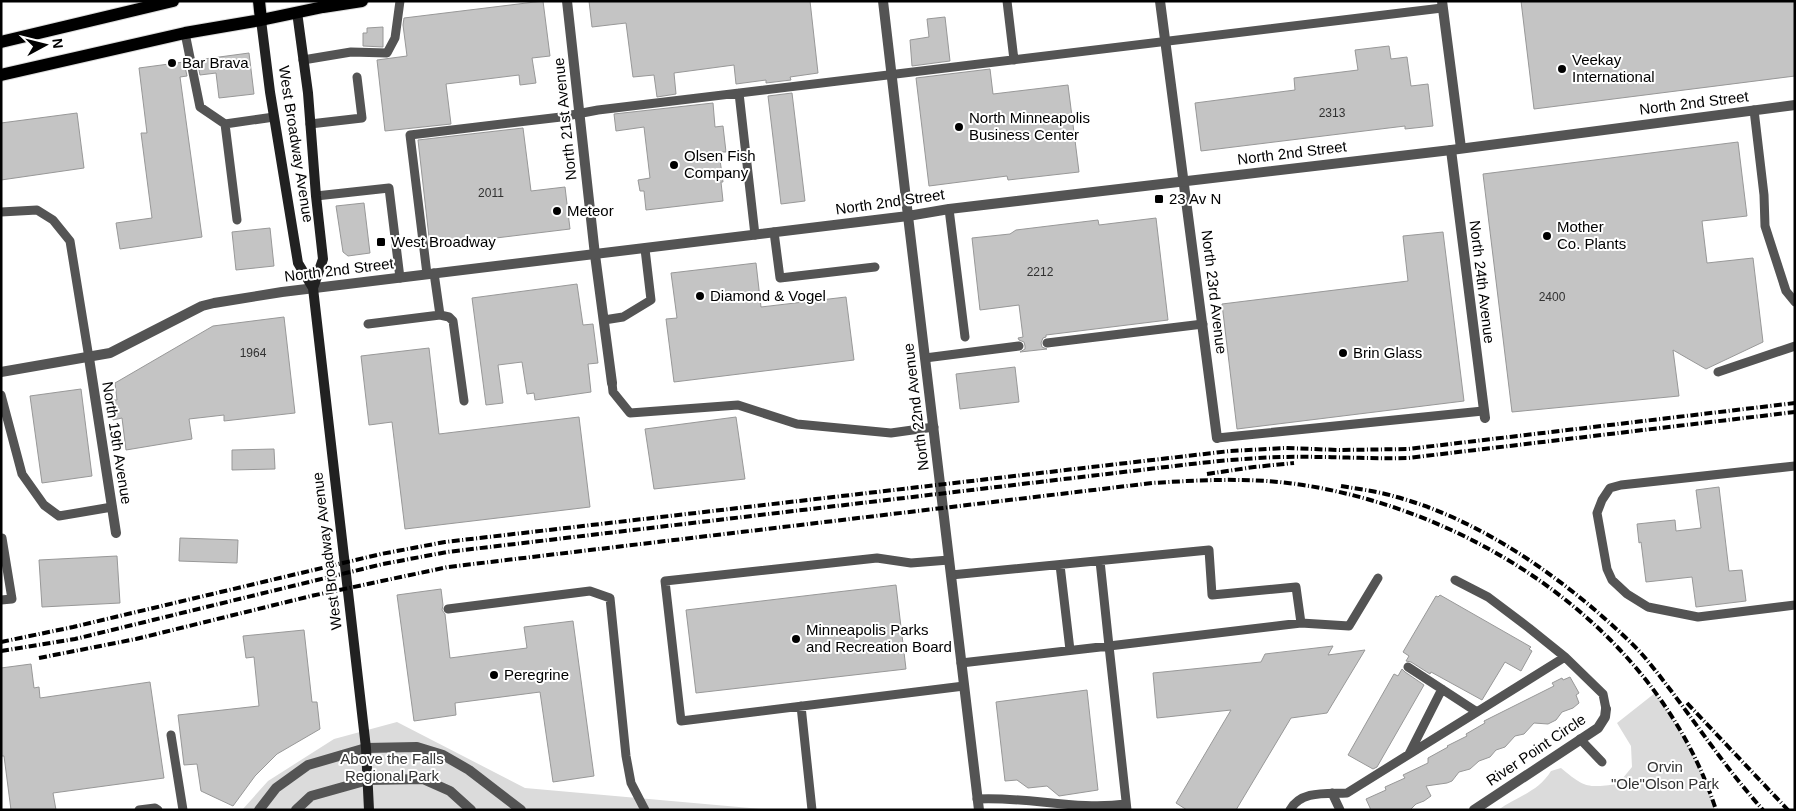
<svg xmlns="http://www.w3.org/2000/svg" width="1796" height="811" viewBox="0 0 1796 811" font-family="Arial,sans-serif">
<rect width="100%" height="100%" fill="#fff"/>
<!-- green -->
<path fill="#dbdbdb" d="M 1655,693 C 1680,729 1703,768 1715,810 L 1498,810 C 1518,796 1538,792 1551,771 L 1561,768 C 1585,788 1587,788 1618,784 L 1632,767 L 1631,746 L 1617,723 Z
M 397,722 L 525,788 L 772,810 L 242,810 L 268,781 L 334,739 Z"/>
<!-- building -->
<path fill="#c4c4c4" stroke="#989898" d="M 543,1 L 550,56 L 532,58 L 536,83 L 520,85 L 519,75 L 446,84 L 451,124 L 385,131 L 377,60 L 407,56 L 403,25 L 404,18 Z
M 589,1 L 810,1 L 818,73 L 790,77 L 791,80 L 766,83 L 766,80 L 736,84 L 734,65 L 674,73 L 676,94 L 657,97 L 654,75 L 633,77 L 626,23 L 592,27 Z
M 1521,1 L 1795,1 L 1795,76 L 1534,109 Z
M 945,17 L 950,61 L 912,66 L 910,40 L 929,37 L 927,19 Z
M 383,27 L 383,47 L 363,46 L 363,33 L 367,33 L 367,28 Z
M 1389,46 L 1391,59 L 1407,57 L 1411,86 L 1428,84 L 1433,126 L 1405,129 L 1405,126 L 1201,151 L 1195,103 L 1295,90 L 1294,78 L 1358,70 L 1355,50 Z
M 249,53 L 254,94 L 219,98 L 216,73 L 200,75 L 197,60 Z
M 184,62 L 187,76 L 180,77 L 202,237 L 120,249 L 116,223 L 152,218 L 141,133 L 147,133 L 139,68 Z
M 990,69 L 993,94 L 1068,85 L 1079,172 L 1008,180 L 1007,176 L 929,186 L 916,78 Z
M 792,93 L 805,201 L 781,204 L 768,96 Z
M 713,103 L 715,127 L 723,126 L 726,152 L 719,152 L 723,182 L 721,182 L 723,201 L 646,210 L 644,191 L 640,191 L 638,180 L 650,178 L 644,127 L 616,131 L 614,114 Z
M 77,113 L 84,168 L 1,180 L 1,123 Z
M 523,128 L 531,191 L 565,187 L 570,229 L 430,246 L 418,140 Z
M 1738,142 L 1747,216 L 1702,221 L 1707,263 L 1753,258 L 1763,342 L 1706,369 L 1673,350 L 1679,396 L 1512,412 L 1483,174 Z
M 364,203 L 370,253 L 348,256 L 343,252 L 336,206 Z
M 1156,218 L 1168,320 L 1046,335 L 1046,337 L 1043,338 L 1041,343 L 1042,347 L 1047,349 L 1020,352 L 1025,349 L 1025,346 L 1024,342 L 1019,340 L 1018,338 L 1023,337 L 1019,305 L 980,310 L 972,238 L 1010,234 L 1016,230 L 1098,220 L 1099,225 Z
M 270,228 L 274,266 L 236,270 L 232,232 Z
M 1443,232 L 1464,401 L 1237,429 L 1222,304 L 1408,281 L 1403,236 Z
M 756,263 L 761,307 L 846,297 L 854,360 L 674,382 L 666,319 L 677,318 L 671,273 Z
M 577,284 L 583,325 L 593,324 L 598,363 L 588,364 L 591,392 L 535,400 L 534,393 L 527,394 L 522,362 L 498,365 L 503,403 L 486,405 L 472,298 Z
M 284,317 L 295,413 L 224,421 L 224,415 L 189,419 L 192,439 L 126,450 L 122,418 L 113,420 L 111,400 L 117,400 L 115,383 L 213,326 Z
M 429,348 L 439,434 L 579,417 L 590,507 L 405,529 L 392,422 L 369,425 L 361,356 Z
M 1015,367 L 1019,402 L 960,409 L 956,374 Z
M 81,389 L 92,476 L 42,483 L 30,396 Z
M 736,417 L 745,479 L 654,489 L 645,429 Z
M 274,449 L 275,469 L 232,470 L 232,450 Z
M 1719,487 L 1729,571 L 1742,570 L 1746,601 L 1696,607 L 1692,577 L 1646,582 L 1641,542 L 1639,543 L 1637,524 L 1675,520 L 1676,531 L 1701,528 L 1696,490 Z
M 180,538 L 238,540 L 237,563 L 179,561 Z
M 117,556 L 120,603 L 42,607 L 39,560 Z
M 896,585 L 906,669 L 696,693 L 686,610 Z
M 441,589 L 443,605 L 442,610 L 445,614 L 450,658 L 527,648 L 524,627 L 573,621 L 594,776 L 553,782 L 540,692 L 455,703 L 456,715 L 414,721 L 397,595 Z
M 1440,595 L 1531,647 L 1529,649 L 1532,651 L 1521,671 L 1505,662 L 1482,700 L 1431,672 L 1430,674 L 1411,662 L 1406,661 L 1409,656 L 1403,652 L 1436,596 L 1438,597 Z
M 304,630 L 312,702 L 317,702 L 320,729 L 277,754 L 255,776 L 233,806 L 201,791 L 197,764 L 184,765 L 178,715 L 259,706 L 254,657 L 246,658 L 243,636 Z
M 1333,646 L 1328,655 L 1365,650 L 1327,713 L 1291,718 L 1236,810 L 1187,810 L 1176,803 L 1231,710 L 1157,718 L 1153,673 L 1261,662 L 1265,654 Z
M 31,664 L 34,688 L 39,687 L 40,698 L 150,682 L 164,778 L 53,793 L 56,810 L 11,810 L 4,756 L 1,756 L 1,668 Z
M 1402,669 L 1405,672 L 1424,685 L 1377,767 L 1373,769 L 1348,755 L 1394,674 L 1398,676 Z
M 1570,677 L 1579,693 L 1576,695 L 1579,703 L 1573,708 L 1562,712 L 1556,720 L 1548,724 L 1534,723 L 1524,734 L 1515,736 L 1505,747 L 1496,750 L 1490,757 L 1479,761 L 1470,769 L 1459,772 L 1452,781 L 1447,783 L 1426,786 L 1431,796 L 1424,801 L 1416,804 L 1410,810 L 1371,810 L 1366,799 L 1386,790 L 1385,787 L 1405,778 L 1403,775 L 1428,763 L 1428,758 L 1448,747 L 1447,746 L 1467,736 L 1466,734 L 1485,723 L 1484,721 L 1554,686 L 1552,683 L 1562,678 L 1563,680 Z
M 1087,690 L 1098,790 L 1059,796 L 1047,786 L 1028,788 L 1017,780 L 1005,781 L 996,702 Z"/>
<g fill="none" stroke-linecap="round" stroke-linejoin="round">
<!-- primary casing -->
<g stroke="#dbdbdb" stroke-width="14">
<path id="primary" d="M 259,1 L 261,20
M 1,42 L 173,1
M 1,75 L 185,33 L 261,20 L 323,7 L 362,1"/>
</g>
<!-- service -->
<path stroke="#545454" stroke-width="9" d="M 1007,1 L 1014,60
M 185,33 L 200,107 L 225,124
M 303,60 L 351,52 L 387,53 L 395,38 L 400,1
M 739,93 L 755,235
M 1754,110 L 1764,195 L 1765,226 L 1786,291 L 1795,302
M 310,124 L 362,118 L 357,77
M 316,196 L 389,188 L 400,278
M 949,209 L 965,337
M 1,212 L 37,210 L 53,220 L 70,241 L 89,358
M 237,220 L 225,124 L 274,117
M 774,232 L 780,278 L 875,267
M 427,274 L 410,135 L 561,117 L 598,110 L 1442,8
M 440,315 L 449,317 L 453,321 L 464,401
M 604,320 L 623,317 L 651,300 L 645,249
M 368,324 L 440,315 L 434,273
M 1047,343 L 1203,324
M 925,358 L 1019,346
M 1718,372 L 1795,346
M 612,383 L 613,392 L 630,413 L 738,405 L 797,424 L 891,433 L 934,427
M 1,395 L 22,474 L 44,505 L 59,516 L 112,507
M 1217,438 L 1483,411
M 1795,466 L 1621,485 L 1610,488 L 1602,500 L 1597,513 L 1607,569 L 1612,580 L 1627,594 L 1648,607 L 1698,617 L 1795,605
M 949,560 L 911,563 L 877,558 L 665,581 L 681,721 L 964,686
M 1060,565 L 1070,650
M 951,575 L 1209,550 L 1212,595 L 1296,587 L 1301,623
M 1455,580 L 1488,597 L 1529,628 L 1565,657 L 1603,694 L 1606,709
M 1,600 L 12,599 L 2,538
M 448,609 L 590,591 L 610,598 L 626,756 L 631,783 L 645,810
M 961,663 L 1109,646 L 1100,561
M 1408,667 L 1477,712
M 801,706 L 812,810
M 171,735 L 183,810
M 1580,739 L 1602,762
M 1409,754 L 1442,689
M 1332,793 L 1340,810
M 977,799 C 1027,796 1077,811 1126,804
M 139,810 L 155,808 L 158,810
M 1127,810 L 1109,646 L 1301,623 L 1349,626 L 1378,578
M 1290,810 C 1301,790 1327,794 1347,793 L 1565,657"/>
<!-- minor -->
<path stroke="#545454" stroke-width="10" d="M 567,1 L 595,255 L 612,383
M 1160,1 L 1217,438
M 1442,1 L 1461,148
M 1451,150 L 1485,418
M 908,216 L 979,810
M 89,358 L 116,533
M 366,748 L 417,747 L 443,755 L 469,770 L 521,810
M 368,780 L 423,779 L 450,791 L 471,810
M 1474,810 L 1598,728 L 1605,717 L 1606,709"/>
<!-- tertiary -->
<path stroke="#545454" stroke-width="10" d="M 883,1 L 908,216
M 1,372 L 110,353 L 202,306 L 214,303 L 282,292 L 908,216 L 949,209 L 1451,150 L 1795,105
M 259,810 L 276,788 L 308,765 L 366,748
M 296,810 L 311,796 L 368,780"/>
<!-- secondary -->
<path stroke="#212121" stroke-width="10" d="M 297,12 L 308,93 L 316,196 L 323,259 L 313,288
M 261,20 L 270,92 L 298,263 L 313,288 L 366,748 L 369,810"/>
<!-- primary -->
<use href="#primary" stroke="#000" stroke-width="12"/>
<!-- rail -->
<path stroke="#000" stroke-width="4" stroke-dasharray="8 2.5 1 2.5" stroke-linecap="butt" d="M 1207,474 L 1254,467 L 1294,463
M 1341,486 C 1358,489 1376,491 1393,496 C 1468,516 1536,560 1595,610 C 1613,626 1632,642 1647,660 C 1687,709 1721,763 1763,810
M 1,642 L 73,627 L 381,554 L 445,542 L 1230,451 L 1285,448 L 1339,450 L 1408,449 L 1795,403
M 1,651 L 75,639 L 383,564 L 447,552 L 1183,465 C 1216,461 1249,458 1282,457 C 1324,456 1366,459 1408,458 L 1795,412
M 39,658 L 136,639 L 311,596 L 448,567 L 1152,483 C 1202,480 1252,477 1303,485 C 1481,513 1659,633 1716,810
M 1687,703 L 1788,810"/>
</g>
<!-- markers -->
<g fill="#000" stroke="#fff" stroke-width="2">
<circle cx="172" cy="63" r="5"/>
<circle cx="1562" cy="69" r="5"/>
<circle cx="959" cy="127" r="5"/>
<circle cx="674" cy="165" r="5"/>
<rect x="1154" y="194" width="10" height="10" rx="2.5"/>
<circle cx="557" cy="211" r="5"/>
<circle cx="1547" cy="236" r="5"/>
<rect x="376" y="237" width="10" height="10" rx="2.5"/>
<circle cx="700" cy="296" r="5"/>
<circle cx="1343" cy="353" r="5"/>
<circle cx="796" cy="639" r="5"/>
<circle cx="494" cy="675" r="5"/>
</g>
<g text-anchor="middle" stroke-width="4" stroke-linejoin="round" paint-order="stroke">
<!-- number labels -->
<g font-size="12" fill="#313131">
<text x="1332" y="117">2313</text>
<text x="491" y="197">2011</text>
<text x="1040" y="276">2212</text>
<text x="1552" y="301">2400</text>
<text x="253" y="357">1964</text>
</g>
<!-- poi labels -->
<g font-size="15" fill="#000" stroke="#fff" text-anchor="start">
<text x="1572" y="65">Veekay<tspan x="1572" dy="17">International</tspan></text>
<text x="182" y="68">Bar Brava</text>
<text x="969" y="123">North Minneapolis<tspan x="969" dy="17">Business Center</tspan></text>
<text x="684" y="161">Olsen Fish<tspan x="684" dy="17">Company</tspan></text>
<text x="1169" y="204">23 Av N</text>
<text x="567" y="216">Meteor</text>
<text x="1557" y="232">Mother<tspan x="1557" dy="17">Co. Plants</tspan></text>
<text x="391" y="247">West Broadway</text>
<text x="710" y="301">Diamond &amp; Vogel</text>
<text x="1353" y="358">Brin Glass</text>
<text x="806" y="635">Minneapolis Parks<tspan x="806" dy="17">and Recreation Board</tspan></text>
<text x="504" y="680">Peregrine</text>
</g>
<!-- street labels -->
<g font-size="15" fill="#000" stroke="#fff">
<text transform="translate(1694 103) rotate(-7)" y="5">North 2nd Street</text>
<text transform="translate(565 119) rotate(-96)" y="5">North 21st Avenue</text>
<text transform="translate(296 144) rotate(81)" y="5">West Broadway Avenue</text>
<text transform="translate(1292 153) rotate(-7)" y="5">North 2nd Street</text>
<text transform="translate(890 202) rotate(-8)" y="5">North 2nd Street</text>
<text transform="translate(339 270) rotate(-7)" y="5">North 2nd Street</text>
<text transform="translate(1482 282) rotate(83)" y="5">North 24th Avenue</text>
<text transform="translate(1214 292) rotate(83)" y="5">North 23rd Avenue</text>
<text transform="translate(916 407) rotate(-97)" y="5">North 22nd Avenue</text>
<text transform="translate(117 443) rotate(81)" y="5">North 19th Avenue</text>
<text transform="translate(327 551) rotate(-97)" y="5">West Broadway Avenue</text>
<text transform="translate(1536 750) rotate(-34)" y="5">River Point Circle</text>
</g>
<!-- park labels -->
<g font-size="15" fill="#323232" stroke="#fff">
<text x="392" y="764">Above the Falls<tspan x="392" dy="17">Regional Park</tspan></text>
<text x="1665" y="772">Orvin<tspan x="1665" dy="17">"Ole"Olson Park</tspan></text>
</g>
</g>
<!-- border -->
<rect width="1796" height="811" fill="none" stroke="#000000" stroke-width="5"/>
<!-- north arrow -->
<g transform="translate(45 45) rotate(83)" stroke="#ffffff" stroke-width="4" paint-order="stroke">
<path d="M0-4L9 19L0 12L-9 19Z" fill="#000000"/>
<text y="-8" font-size="14" font-weight="bold" text-anchor="middle" fill="#000000">N</text>
</g>
</svg>
